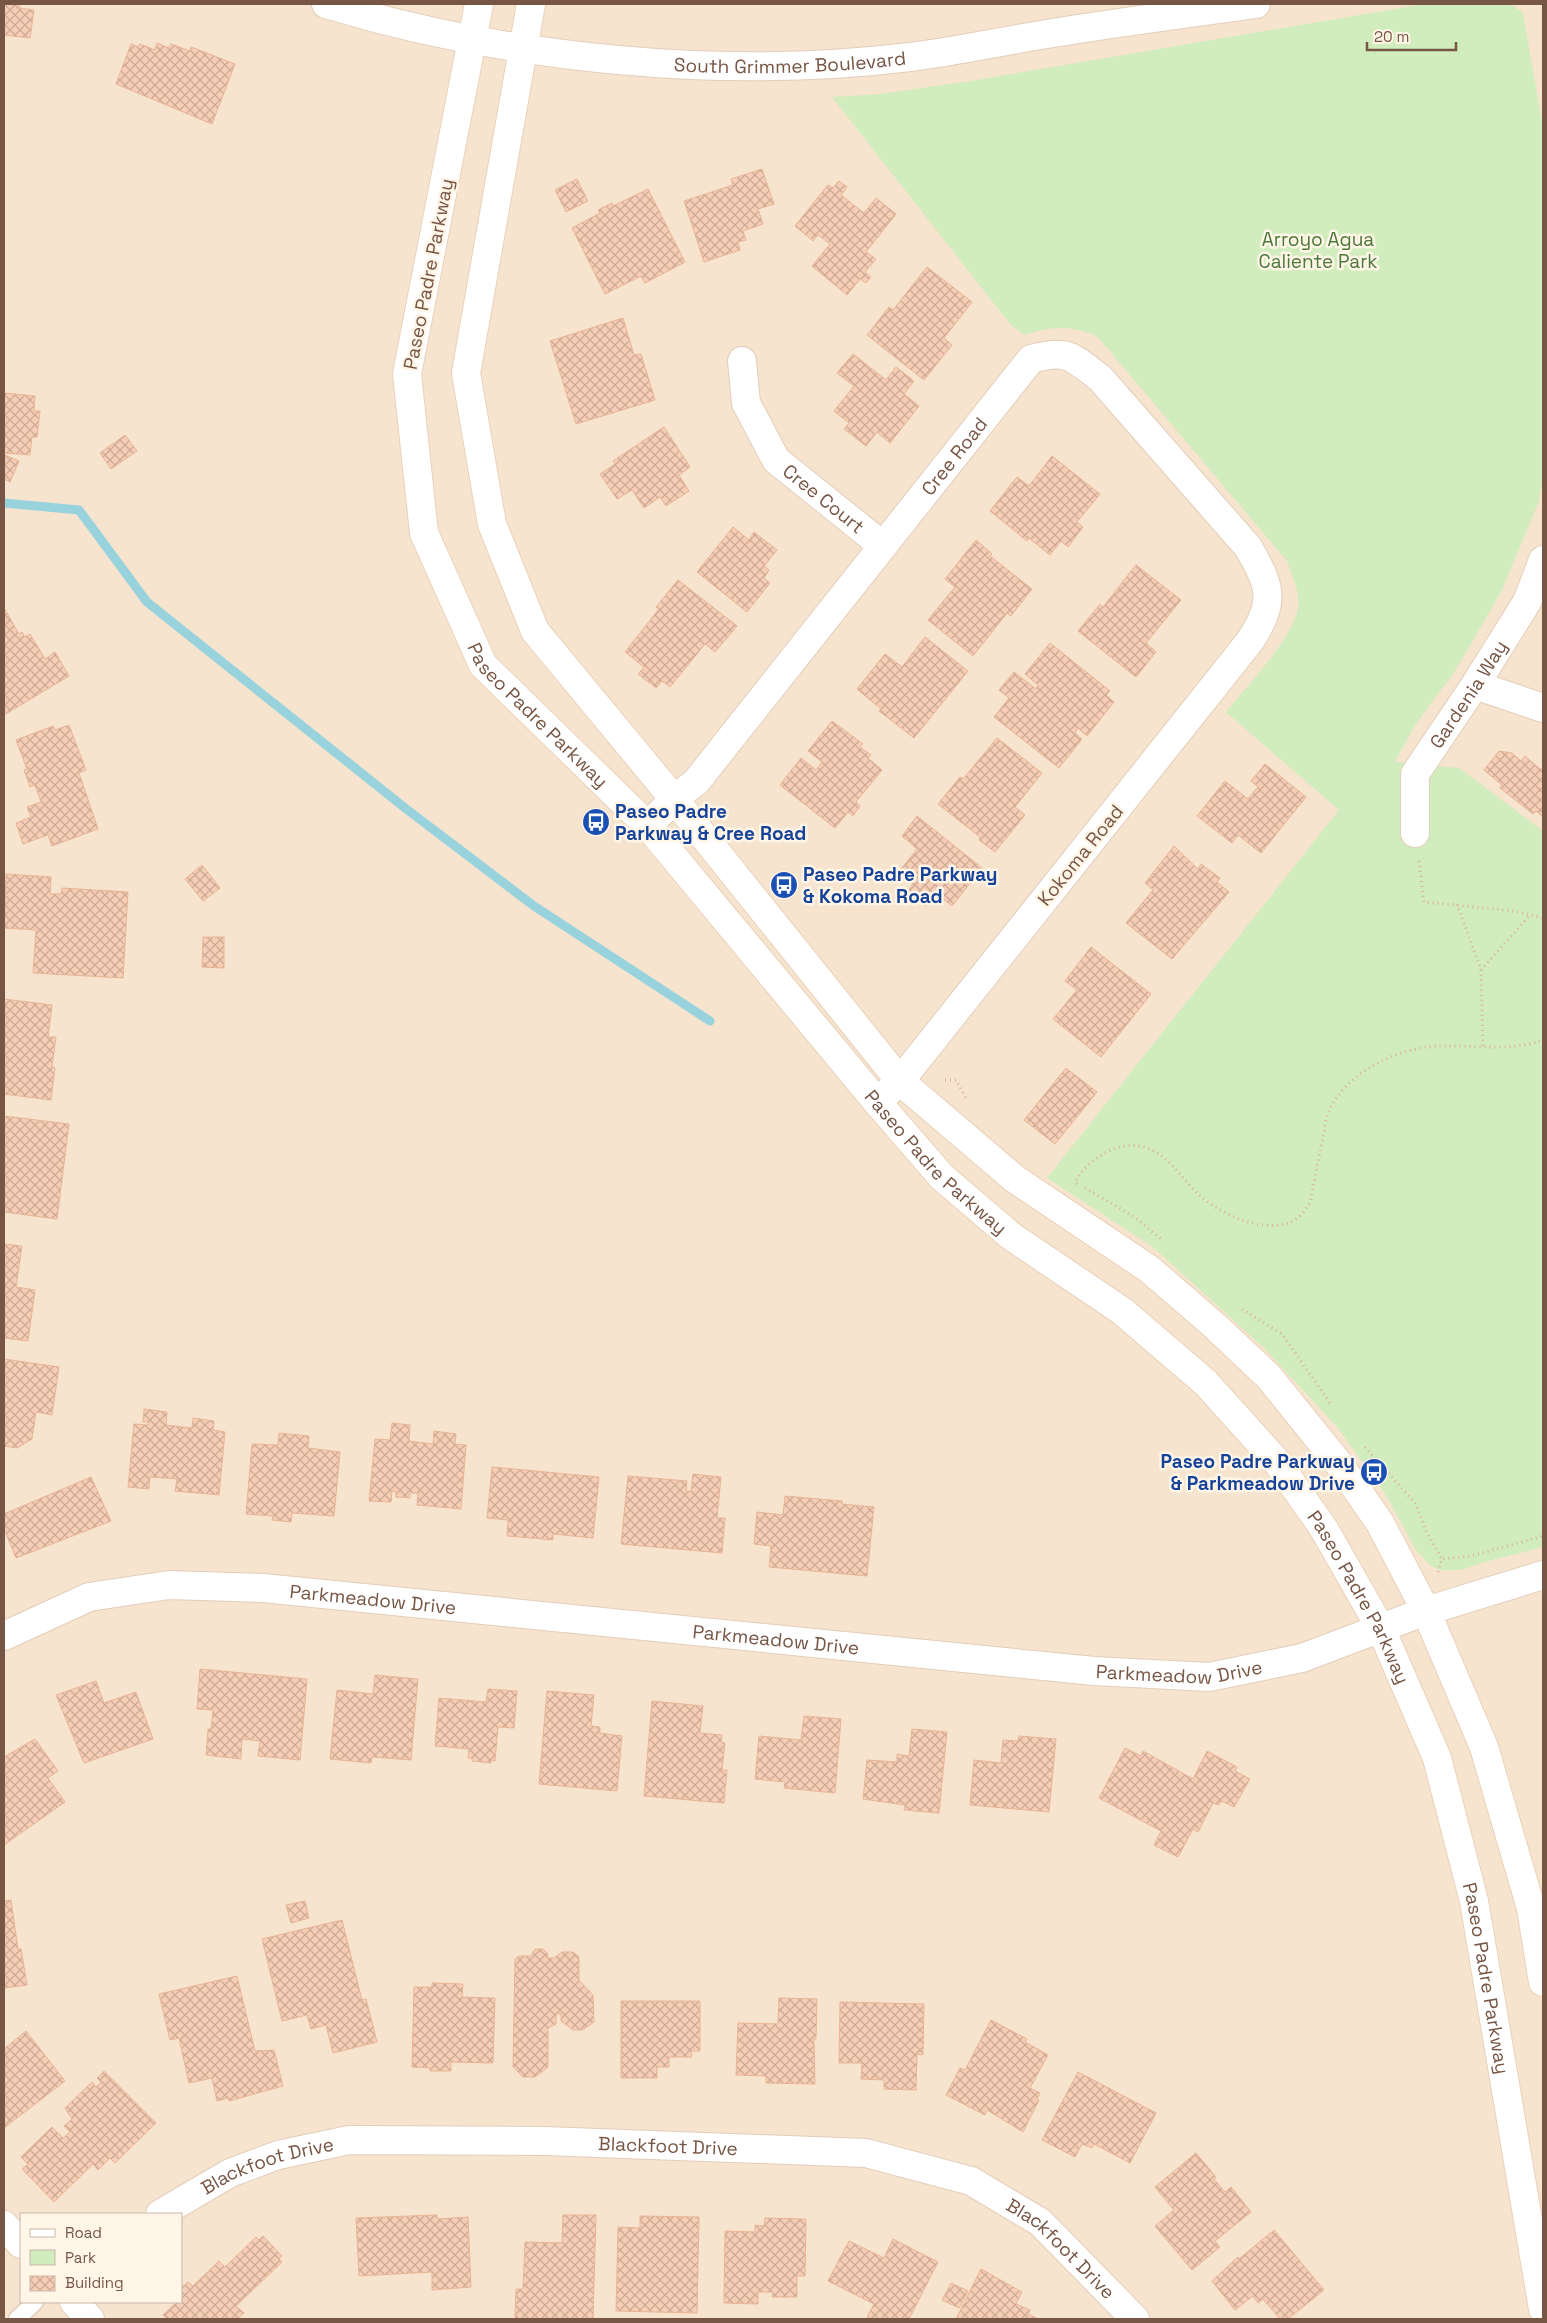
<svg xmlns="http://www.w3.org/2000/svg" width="1547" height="2323" viewBox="0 0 1547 2323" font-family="'Space Grotesk',sans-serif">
<defs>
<pattern id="building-cross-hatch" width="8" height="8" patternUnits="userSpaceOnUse" patternTransform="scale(1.25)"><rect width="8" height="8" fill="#f6ceb5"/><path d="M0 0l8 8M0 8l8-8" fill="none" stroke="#ccaa95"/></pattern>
</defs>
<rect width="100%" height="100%" fill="#fef2e0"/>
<!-- residential -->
<path fill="#f6e4ce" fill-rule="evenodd" d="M 4,4 L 1543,4 L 1543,2319 L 4,2319 ZM 21,2214 L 181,2214 L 181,2302 L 21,2302 Z"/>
<!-- park -->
<path fill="#d1ecbd" d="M 1424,4 L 1510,4 L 1523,13 L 1543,128 L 1543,477 L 1539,501 L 1501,592 L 1455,671 L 1415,725 L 1395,762 L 1459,768 L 1543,831 L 1543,1547 L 1485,1562 L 1461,1570 L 1440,1570 L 1431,1566 L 1416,1550 L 1387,1497 L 1338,1428 L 1264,1348 L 1153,1247 L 1047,1178 L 1339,810 L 1226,712 C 1246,687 1292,640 1298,609 C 1301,594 1292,576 1287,561 L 1097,336 C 1069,325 1053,326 1024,335 L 1010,324 L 832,97 L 880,94 L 971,81 Z"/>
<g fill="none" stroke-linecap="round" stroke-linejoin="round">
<!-- stream -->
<path stroke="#98d2dc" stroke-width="9" d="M 4,503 L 79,510 L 147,602 L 405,808 L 534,906 L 710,1021"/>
</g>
<!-- building -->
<path fill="url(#building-cross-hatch)" stroke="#eab494" d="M 4,4 L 20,4 L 19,8 L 34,10 L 30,38 L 4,35 Z
M 157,43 L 169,48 L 171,44 L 190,51 L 191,47 L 235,64 L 212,124 L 116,84 L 131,44 L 138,47 L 140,44 L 155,50 Z
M 762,169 L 774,204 L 758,209 L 763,224 L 743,231 L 746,240 L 738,242 L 740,250 L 704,262 L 684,201 L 733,185 L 731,179 Z
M 577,179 L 588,201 L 566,212 L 555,190 Z
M 839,181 L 847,187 L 841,195 L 864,213 L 876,198 L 896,214 L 866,252 L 876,259 L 865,272 L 871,277 L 866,283 L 860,279 L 847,295 L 812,266 L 830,244 L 818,235 L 813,241 L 795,226 L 828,185 L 833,188 Z
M 648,189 L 685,262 L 645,283 L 641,276 L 605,294 L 572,228 L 600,213 L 598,210 L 612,203 L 613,206 Z
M 927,267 L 972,302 L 944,338 L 952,345 L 924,380 L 867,335 L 889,307 L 893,310 Z
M 623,318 L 634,355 L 641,354 L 655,400 L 576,424 L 550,341 Z
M 853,354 L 886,380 L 896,367 L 914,381 L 904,394 L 919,406 L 890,443 L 877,432 L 866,446 L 844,429 L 849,423 L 834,411 L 854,386 L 837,373 Z
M 4,393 L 35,396 L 34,411 L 40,411 L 37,437 L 32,437 L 30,455 L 4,453 Z
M 664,427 L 690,467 L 679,475 L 689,491 L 666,506 L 660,497 L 644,508 L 632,490 L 617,499 L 600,474 L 615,464 L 613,461 Z
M 125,435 L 137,451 L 111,469 L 100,453 Z
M 5,455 L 19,461 L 10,482 L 4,479 Z
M 1052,456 L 1100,494 L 1077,522 L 1083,527 L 1068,547 L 1061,541 L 1050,555 L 1029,538 L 1027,541 L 990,511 L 1017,477 L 1029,486 Z
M 733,527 L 749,540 L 754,532 L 777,550 L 764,566 L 769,570 L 764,578 L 770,583 L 747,612 L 697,572 Z
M 976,540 L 992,554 L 990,556 L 1032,589 L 1011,616 L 1007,613 L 973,656 L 928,620 L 955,587 L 945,579 Z
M 1136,565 L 1181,600 L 1146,643 L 1156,652 L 1136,677 L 1078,631 L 1100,604 L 1103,607 Z
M 678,580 L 737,626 L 715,652 L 705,644 L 670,687 L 662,681 L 656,688 L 638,674 L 644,667 L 625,652 L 659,609 L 656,607 Z
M 4,608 L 19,634 L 22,632 L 25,637 L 30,634 L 45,659 L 55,652 L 69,676 L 4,715 Z
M 925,637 L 968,671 L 914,738 L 879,711 L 881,709 L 857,689 L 885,654 L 902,667 Z
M 1050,643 L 1110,691 L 1106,695 L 1114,702 L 1087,736 L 1078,728 L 1075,733 L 1082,739 L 1059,768 L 994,717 L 1009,698 L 999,690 L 1014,672 L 1036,689 L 1038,685 L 1025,674 Z
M 832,721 L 863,744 L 860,747 L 871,755 L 868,758 L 882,770 L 856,802 L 860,806 L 853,816 L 848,812 L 835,828 L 780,785 L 801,758 L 816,770 L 822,762 L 808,751 Z
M 69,725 L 86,770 L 79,773 L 98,829 L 52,846 L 48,835 L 23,844 L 16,823 L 31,817 L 27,807 L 41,802 L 35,785 L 30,787 L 24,770 L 27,769 L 16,740 L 53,726 L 55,730 Z
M 997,738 L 1042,773 L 1015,807 L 1025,815 L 995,852 L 979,840 L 980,837 L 938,804 L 960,777 L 963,779 Z
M 1499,751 L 1512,753 L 1521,761 L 1525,756 L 1540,769 L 1543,769 L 1543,817 L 1536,811 L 1533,814 L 1500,788 L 1502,785 L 1484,770 Z
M 1265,764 L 1306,797 L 1261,853 L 1238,835 L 1232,843 L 1197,816 L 1225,781 L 1248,799 L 1258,787 L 1251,781 Z
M 917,816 L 982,868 L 952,906 L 937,894 L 926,906 L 907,892 L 913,884 L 898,873 L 917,849 L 902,836 Z
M 1174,846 L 1198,869 L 1201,864 L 1220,878 L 1217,882 L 1229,892 L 1172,959 L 1126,923 L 1153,890 L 1145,883 Z
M 202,865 L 220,888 L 203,901 L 185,879 Z
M 6,874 L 51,877 L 50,894 L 61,894 L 62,888 L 128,892 L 123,978 L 33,973 L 36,930 L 4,928 Z
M 203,937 L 224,937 L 224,968 L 202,967 Z
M 1091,947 L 1151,994 L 1101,1057 L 1053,1019 L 1077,990 L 1065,981 Z
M 4,999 L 52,1005 L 48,1037 L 56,1037 L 52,1067 L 55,1068 L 51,1100 L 4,1094 Z
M 1066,1068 L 1097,1092 L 1055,1144 L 1024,1120 Z
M 4,1116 L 69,1124 L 57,1219 L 4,1212 Z
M 4,1244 L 22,1246 L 16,1287 L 35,1290 L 28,1341 L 4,1338 Z
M 4,1359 L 59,1367 L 52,1415 L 36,1412 L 32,1439 L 17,1448 L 4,1446 Z
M 144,1409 L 167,1412 L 166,1425 L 192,1428 L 193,1418 L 214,1421 L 213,1430 L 225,1432 L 219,1495 L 175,1491 L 177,1479 L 150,1477 L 149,1489 L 128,1487 L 134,1424 L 148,1425 L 148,1422 L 143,1422 Z
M 392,1423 L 410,1425 L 409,1441 L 433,1444 L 434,1431 L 456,1434 L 455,1444 L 466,1445 L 461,1509 L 417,1505 L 418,1493 L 410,1493 L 410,1498 L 396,1497 L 396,1492 L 392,1491 L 391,1502 L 369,1501 L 375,1439 L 390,1440 Z
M 279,1433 L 309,1436 L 308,1448 L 340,1452 L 334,1516 L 292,1513 L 291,1522 L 272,1520 L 273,1516 L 246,1514 L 252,1444 L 278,1445 Z
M 492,1467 L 599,1477 L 593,1538 L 553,1534 L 553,1540 L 507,1536 L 508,1520 L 487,1518 Z
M 693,1474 L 721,1477 L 717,1518 L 725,1518 L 722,1553 L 621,1544 L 628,1476 L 687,1481 L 686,1491 L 691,1491 Z
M 91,1477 L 111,1521 L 16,1558 L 4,1529 L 4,1514 Z
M 785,1496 L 842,1501 L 842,1504 L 874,1507 L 867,1576 L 769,1567 L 771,1546 L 754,1544 L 757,1512 L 783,1515 Z
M 200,1669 L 307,1679 L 300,1760 L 258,1756 L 260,1741 L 242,1739 L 241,1759 L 206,1755 L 208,1729 L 211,1729 L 213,1710 L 197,1709 Z
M 375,1675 L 418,1679 L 411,1760 L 372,1757 L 371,1763 L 330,1759 L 337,1690 L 373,1694 Z
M 96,1681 L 104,1703 L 136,1692 L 153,1739 L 84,1763 L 56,1695 Z
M 488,1689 L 517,1691 L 514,1728 L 498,1727 L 495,1761 L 491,1760 L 491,1763 L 472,1761 L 472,1758 L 468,1758 L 469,1749 L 435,1746 L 439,1698 L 486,1702 Z
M 547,1691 L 594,1695 L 591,1726 L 600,1727 L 600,1733 L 622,1736 L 617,1791 L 539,1784 Z
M 652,1701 L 703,1706 L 700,1733 L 722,1735 L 721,1742 L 725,1743 L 722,1770 L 727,1770 L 724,1803 L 644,1796 Z
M 804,1716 L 841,1719 L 835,1793 L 784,1788 L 785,1782 L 755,1779 L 759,1736 L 801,1740 Z
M 912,1729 L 947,1732 L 939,1813 L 904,1810 L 905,1805 L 863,1799 L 867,1760 L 897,1762 L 897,1754 L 909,1756 Z
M 1019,1736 L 1056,1739 L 1049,1812 L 970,1805 L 974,1760 L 1001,1763 L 1003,1740 L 1018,1741 Z
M 35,1739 L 58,1771 L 48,1778 L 65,1802 L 4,1845 L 4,1757 Z
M 1125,1748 L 1141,1756 L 1143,1751 L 1193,1779 L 1207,1751 L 1237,1767 L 1235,1771 L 1250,1779 L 1234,1807 L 1221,1801 L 1219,1805 L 1213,1803 L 1198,1832 L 1193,1829 L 1178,1857 L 1154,1845 L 1161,1831 L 1099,1798 Z
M 11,1900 L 18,1949 L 21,1949 L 27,1985 L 4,1988 L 4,1901 Z
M 305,1901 L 309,1918 L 291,1923 L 286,1905 Z
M 342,1920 L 362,2000 L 366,1999 L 377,2042 L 333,2053 L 326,2025 L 311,2029 L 307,2015 L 282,2021 L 262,1939 Z
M 535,1949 L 543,1949 L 548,1954 L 547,1958 L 554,1958 L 562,1952 L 573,1952 L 579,1957 L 579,1980 L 593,1995 L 594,2022 L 582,2030 L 573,2030 L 561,2021 L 561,2014 L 556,2014 L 556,2024 L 548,2028 L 548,2067 L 535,2077 L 523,2077 L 513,2067 L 515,1959 L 519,1956 L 531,1956 Z
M 237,1976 L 255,2051 L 274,2050 L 283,2086 L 229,2101 L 229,2098 L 217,2101 L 212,2078 L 189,2083 L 179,2038 L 170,2040 L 159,1994 Z
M 432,1983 L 463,1984 L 462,1997 L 495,1998 L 493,2063 L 451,2062 L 451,2071 L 430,2071 L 430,2068 L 412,2067 L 414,1987 L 432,1987 Z
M 779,1998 L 817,1999 L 816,2039 L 814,2039 L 815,2084 L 766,2083 L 766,2076 L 736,2075 L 738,2023 L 778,2024 Z
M 621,2001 L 700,2001 L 700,2051 L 691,2051 L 692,2057 L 669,2057 L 669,2067 L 657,2067 L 657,2078 L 621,2078 Z
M 840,2002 L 924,2004 L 923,2055 L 917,2054 L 916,2090 L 884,2089 L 884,2080 L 861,2079 L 862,2063 L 839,2063 Z
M 991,2020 L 1027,2039 L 1025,2042 L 1048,2055 L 1030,2088 L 1040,2093 L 1037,2099 L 1039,2100 L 1023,2132 L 987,2110 L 985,2115 L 946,2095 L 960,2068 L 965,2070 Z
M 26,2031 L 65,2081 L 4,2128 L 4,2049 Z
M 104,2071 L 156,2123 L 115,2163 L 110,2158 L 98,2170 L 93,2164 L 54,2202 L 22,2169 L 28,2164 L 21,2157 L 52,2127 L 63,2138 L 70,2132 L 64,2126 L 72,2119 L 65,2108 L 92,2082 L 96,2087 L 101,2082 L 97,2078 Z
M 1078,2072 L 1156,2113 L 1130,2163 L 1094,2144 L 1092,2148 L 1082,2144 L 1075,2157 L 1042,2140 Z
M 1196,2153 L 1216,2177 L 1214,2179 L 1225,2192 L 1231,2187 L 1251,2212 L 1215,2241 L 1220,2247 L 1192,2270 L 1155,2226 L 1174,2210 L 1155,2187 Z
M 437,2215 L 437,2219 L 468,2217 L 471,2287 L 432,2290 L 432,2272 L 359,2276 L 356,2218 Z
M 563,2215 L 596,2215 L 593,2319 L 515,2319 L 516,2289 L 523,2289 L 525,2242 L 562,2243 Z
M 640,2216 L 699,2217 L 697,2313 L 616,2311 L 618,2227 L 640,2228 Z
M 765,2218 L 806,2219 L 805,2276 L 797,2276 L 797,2297 L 772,2297 L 773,2292 L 758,2292 L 758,2304 L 724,2303 L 725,2231 L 755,2232 L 755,2225 L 764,2226 Z
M 1274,2230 L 1324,2290 L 1288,2319 L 1280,2319 L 1263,2299 L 1258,2303 L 1253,2296 L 1235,2310 L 1212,2281 L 1238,2257 L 1239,2259 Z
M 263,2236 L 282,2256 L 279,2259 L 282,2262 L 236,2306 L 244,2313 L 237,2319 L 167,2319 L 163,2315 L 177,2302 L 181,2302 L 181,2288 L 188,2282 L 193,2286 L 219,2261 L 225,2267 L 256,2237 L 259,2240 Z
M 893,2239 L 938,2262 L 909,2319 L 873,2319 L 867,2317 L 874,2304 L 828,2281 L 849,2241 L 884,2258 Z
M 981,2269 L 1022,2292 L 1016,2304 L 1030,2310 L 1028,2314 L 1038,2319 L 956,2319 Z
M 951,2283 L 968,2291 L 959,2308 L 942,2300 Z"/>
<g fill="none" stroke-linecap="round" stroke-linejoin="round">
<!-- service casing -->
<g stroke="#e3cebb" stroke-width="19">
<path id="service" d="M 17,2319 L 35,2302"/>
</g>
<!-- minor casing -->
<g stroke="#e3cebb" stroke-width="30">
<g id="minor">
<path id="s1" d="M 742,361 L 746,403 L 776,460 L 883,546"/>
<path d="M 1475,685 L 1543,708"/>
<path id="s2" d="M 648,826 L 674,799 L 696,782 L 1031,359 C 1068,349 1071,356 1100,378 L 1248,547 C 1271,587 1276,601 1250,641 L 900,1081 L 877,1102"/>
<path id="s3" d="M 1415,833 L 1415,774 L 1475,685 L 1527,602 L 1543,560"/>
<path id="s4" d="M 4,1636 L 89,1597 L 169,1585 L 263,1588 L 1094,1671 L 1209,1677 L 1302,1658 L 1426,1611 L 1543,1575"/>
<path id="s5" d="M 160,2214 L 230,2173 L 278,2155 L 349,2140 L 545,2141 L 866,2153 L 971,2181 L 1040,2222 L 1135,2319"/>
<path d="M 4,2225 L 21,2244"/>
<path d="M 74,2302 L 90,2319"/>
</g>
</g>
<!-- tertiary casing -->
<g stroke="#e3cebb" stroke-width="30">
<g id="tertiary">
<path id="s6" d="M 326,4 C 508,59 721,80 910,57 C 954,52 997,42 1041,35 C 1112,23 1184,14 1256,4"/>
</g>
</g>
<!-- secondary casing -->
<g stroke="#ead1ba" stroke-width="30">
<g id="secondary">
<path id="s7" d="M 479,4 L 407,374 L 424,533 L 483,665 L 648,826 L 877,1102 L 942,1177 L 1011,1236 L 1122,1311 L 1206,1383 L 1277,1462 L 1324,1529 L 1381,1629 L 1437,1758 L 1474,1901 L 1543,2309"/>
<path d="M 531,4 L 466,373 L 492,524 L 535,631 L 674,799 L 900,1081 L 1015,1179 L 1149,1269 L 1215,1326 L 1269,1377 L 1339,1464 L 1380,1523 L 1426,1611 L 1484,1747 L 1531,1908 L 1543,1982"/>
</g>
</g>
<!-- path -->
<path stroke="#dab298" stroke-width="3" stroke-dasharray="1 4" stroke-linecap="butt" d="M 1419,861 L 1424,902 L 1514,911 L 1543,918
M 1457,904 L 1481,970 L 1483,1047
M 1481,970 L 1530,915
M 945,1080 L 956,1080 L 966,1098
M 1077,1184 L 1075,1182 C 1089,1157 1123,1136 1152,1150 C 1171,1159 1184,1181 1199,1195 C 1221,1214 1262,1234 1291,1222 C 1300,1218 1305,1210 1310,1203 C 1314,1182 1318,1160 1323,1139 C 1324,1131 1325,1121 1328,1113 C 1344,1073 1400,1046 1441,1046 C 1476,1045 1510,1052 1543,1040
M 1085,1188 L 1136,1218 L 1162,1240
M 1242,1309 L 1282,1334 L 1330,1403
M 1365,1447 L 1416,1504 L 1427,1533 L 1442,1559
M 1438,1572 L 1442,1559 L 1471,1556 L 1543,1536"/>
<!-- service -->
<use href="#service" stroke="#fff" stroke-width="16"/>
<!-- minor -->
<use href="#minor" stroke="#fff" stroke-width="28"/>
<!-- tertiary -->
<use href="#tertiary" stroke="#fff" stroke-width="28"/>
<!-- secondary -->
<use href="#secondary" stroke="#fff" stroke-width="28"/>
</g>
<!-- icons -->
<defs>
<g id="bus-disc" transform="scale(1.4375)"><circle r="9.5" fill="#1a4fb4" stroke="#fff6e8"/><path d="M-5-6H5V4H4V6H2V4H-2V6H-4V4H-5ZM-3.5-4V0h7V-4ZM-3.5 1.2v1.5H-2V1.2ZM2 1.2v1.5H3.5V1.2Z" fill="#fff"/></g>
</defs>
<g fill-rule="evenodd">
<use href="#bus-disc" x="596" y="822"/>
<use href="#bus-disc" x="784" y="885"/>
<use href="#bus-disc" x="1374" y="1472"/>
</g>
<g text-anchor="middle" stroke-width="5" stroke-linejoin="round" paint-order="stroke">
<!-- street labels -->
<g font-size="19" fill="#775645" stroke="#fff6e8">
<text dy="7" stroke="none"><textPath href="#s6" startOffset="470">South Grimmer Boulevard</textPath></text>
<text transform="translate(428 274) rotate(-79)" y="7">Paseo Padre Parkway</text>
<text dy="7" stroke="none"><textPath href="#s2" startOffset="481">Cree Road</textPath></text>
<text dy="7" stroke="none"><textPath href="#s1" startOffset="168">Cree Court</textPath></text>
<text dy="7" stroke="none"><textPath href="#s3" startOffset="155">Gardenia Way</textPath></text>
<text dy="7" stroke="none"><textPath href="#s7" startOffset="755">Paseo Padre Parkway</textPath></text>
<text transform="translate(1080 855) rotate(-51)" y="7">Kokoma Road</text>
<text dy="7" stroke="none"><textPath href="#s7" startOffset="1355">Paseo Padre Parkway</textPath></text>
<text dy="7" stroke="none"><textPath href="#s7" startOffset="1970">Paseo Padre Parkway</textPath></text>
<text dy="7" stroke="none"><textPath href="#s4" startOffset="379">Parkmeadow Drive</textPath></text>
<text dy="7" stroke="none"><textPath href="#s4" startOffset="784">Parkmeadow Drive</textPath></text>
<text dy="7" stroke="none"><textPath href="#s4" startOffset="1189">Parkmeadow Drive</textPath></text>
<text dy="7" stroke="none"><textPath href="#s7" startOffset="2375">Paseo Padre Parkway</textPath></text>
<text dy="7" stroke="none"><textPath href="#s5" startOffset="524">Blackfoot Drive</textPath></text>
<text dy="7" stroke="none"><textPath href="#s5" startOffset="119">Blackfoot Drive</textPath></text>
<text dy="7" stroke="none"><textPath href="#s5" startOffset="944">Blackfoot Drive</textPath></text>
</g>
<!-- park labels -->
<g font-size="19" fill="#4c783a" stroke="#fff6e8">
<text x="1318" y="246">Arroyo Agua<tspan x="1318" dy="22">Caliente Park</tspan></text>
</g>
<!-- transit labels -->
<g font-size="19" font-weight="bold" fill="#164399" stroke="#fff6e8" text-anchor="start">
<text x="615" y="818">Paseo Padre<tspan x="615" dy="22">Parkway &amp; Cree Road</tspan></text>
<text x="803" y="881">Paseo Padre Parkway<tspan x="803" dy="22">&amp; Kokoma Road</tspan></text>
<text x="1355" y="1468" text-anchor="end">Paseo Padre Parkway<tspan x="1355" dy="22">&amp; Parkmeadow Drive</tspan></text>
</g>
</g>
<!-- border -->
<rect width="1547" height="2323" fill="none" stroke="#775645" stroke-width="10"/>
<!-- legend -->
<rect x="20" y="2213" width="162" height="90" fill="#fff6e8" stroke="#c9b6a7"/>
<rect x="30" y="2229" width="25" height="8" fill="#ffffff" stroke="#c9b6a7"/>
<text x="65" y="2238" font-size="15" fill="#775645">Road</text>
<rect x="30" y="2250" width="25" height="15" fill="#d1ecbd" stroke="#c9b6a7"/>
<text x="65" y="2263" font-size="15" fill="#775645">Park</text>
<rect x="30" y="2276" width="25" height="15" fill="url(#building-cross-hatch)" stroke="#c9b6a7"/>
<text x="65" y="2288" font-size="15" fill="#775645">Building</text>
<!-- scale -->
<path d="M1367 42v8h89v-8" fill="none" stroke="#775645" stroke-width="2.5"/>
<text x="1374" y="42" font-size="15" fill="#775645" stroke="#fff6e8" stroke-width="4" paint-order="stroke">20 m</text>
</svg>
